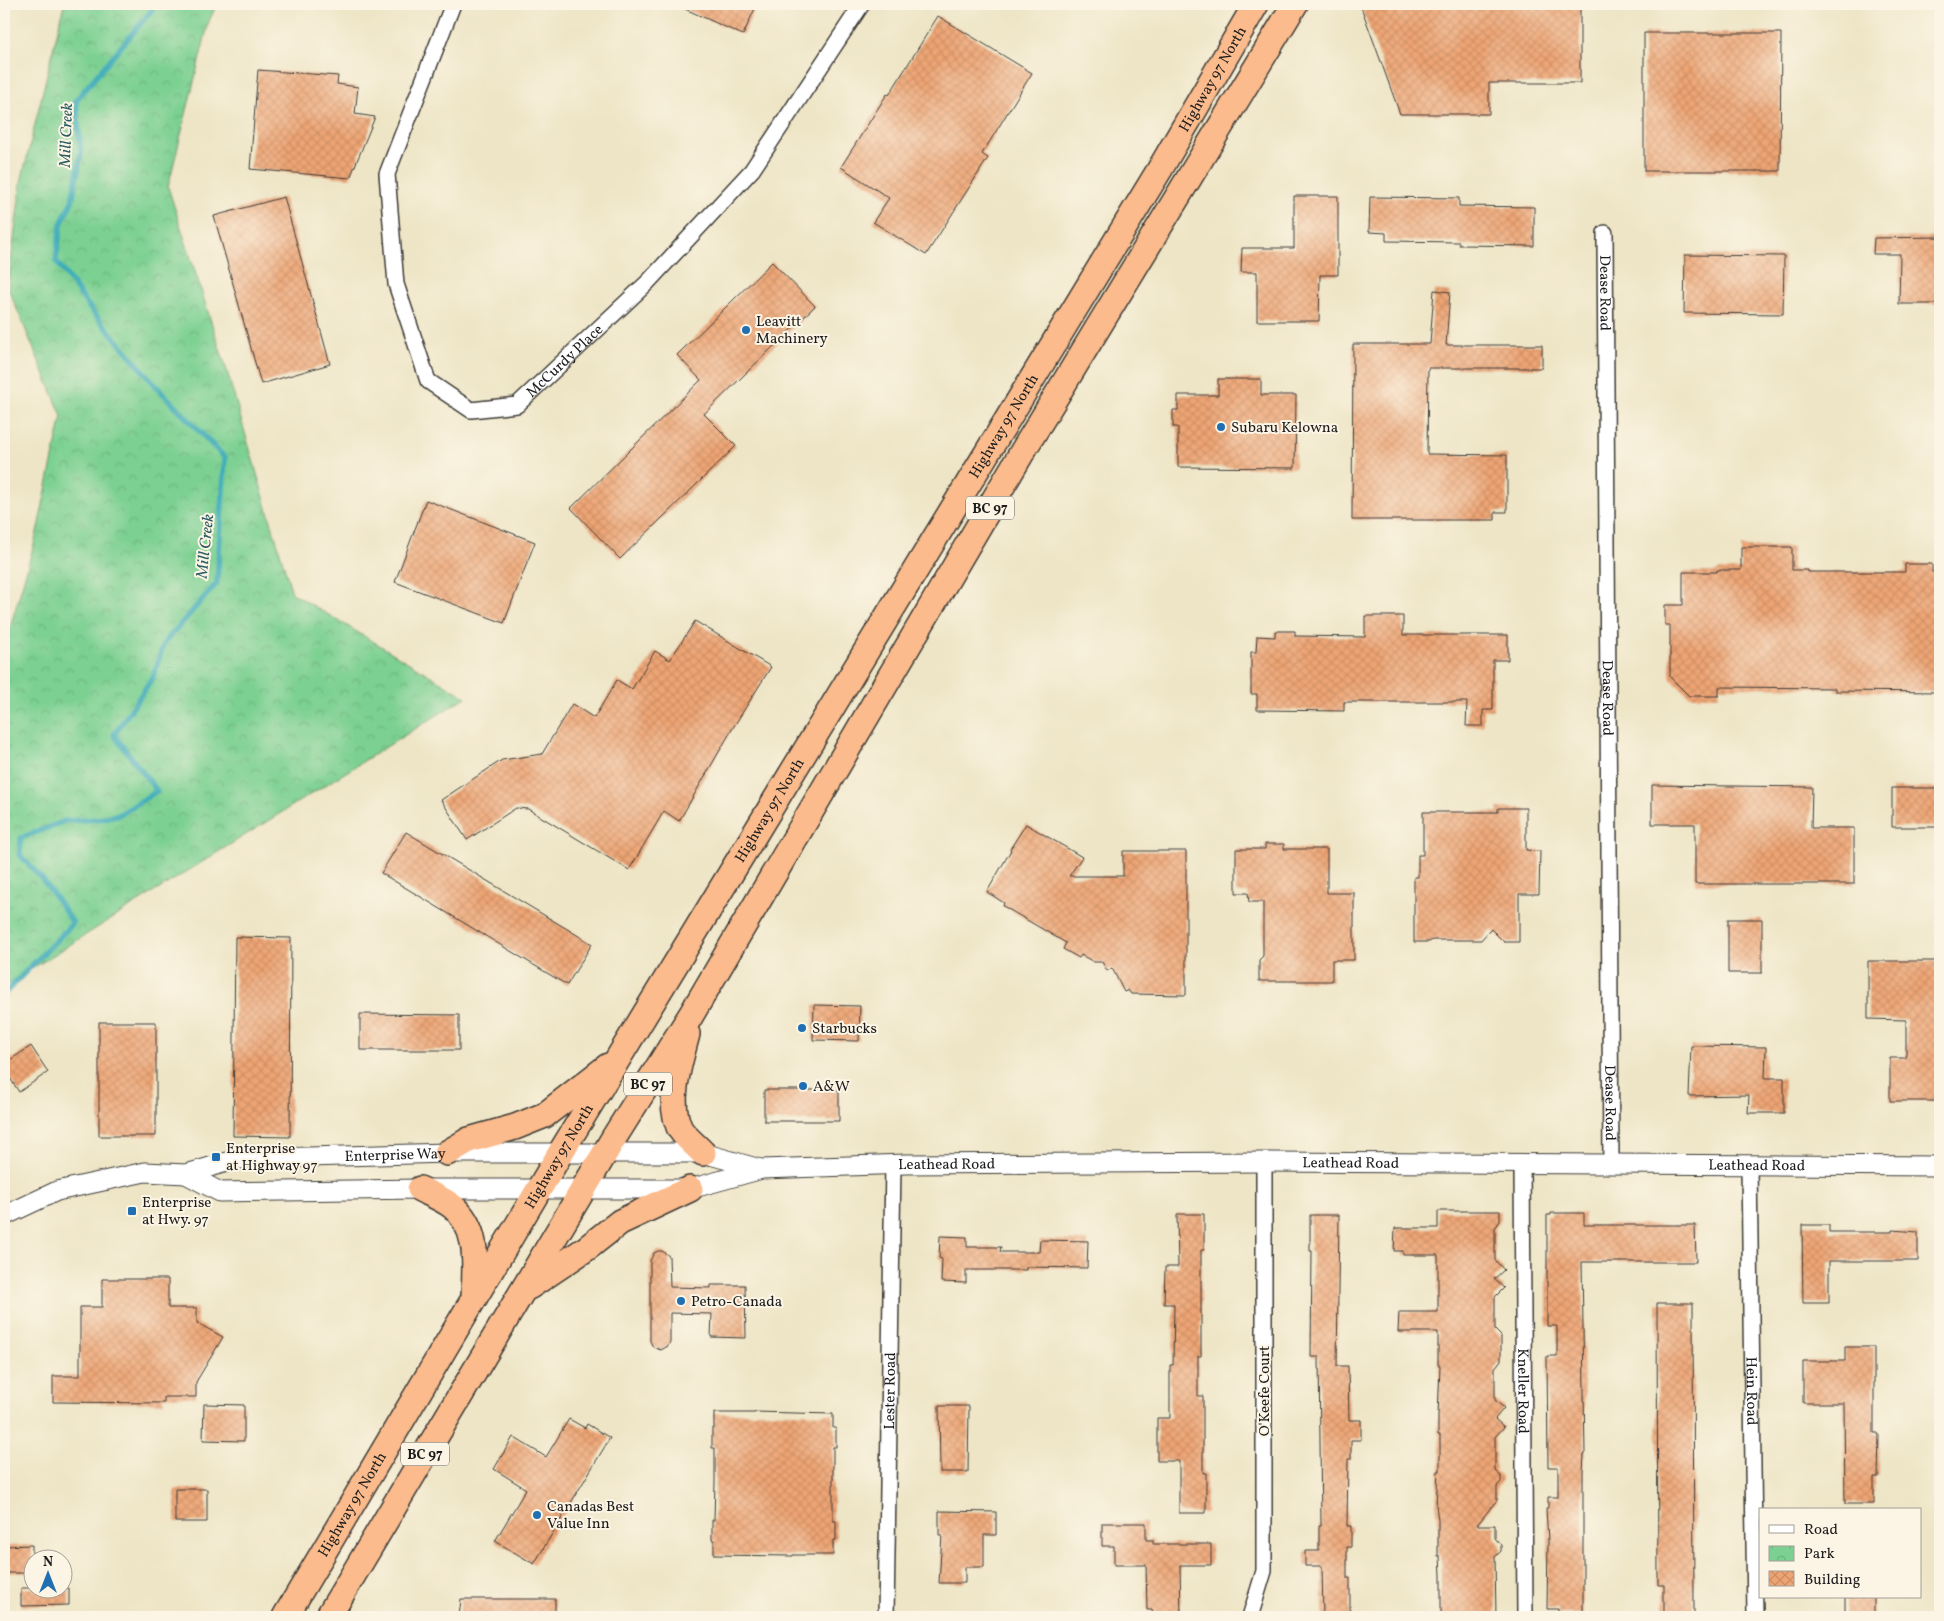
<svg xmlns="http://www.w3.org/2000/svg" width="1944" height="1621" viewBox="0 0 1944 1621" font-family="Vollkorn,serif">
<defs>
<pattern id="park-crowns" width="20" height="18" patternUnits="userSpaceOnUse" patternTransform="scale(1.25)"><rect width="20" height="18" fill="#7cd092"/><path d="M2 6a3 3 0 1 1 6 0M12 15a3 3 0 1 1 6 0" fill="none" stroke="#6bb27d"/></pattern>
<pattern id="building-cross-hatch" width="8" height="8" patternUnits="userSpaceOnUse" patternTransform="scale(1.25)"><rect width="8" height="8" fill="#eea574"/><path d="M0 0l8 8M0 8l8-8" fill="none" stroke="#cc8d64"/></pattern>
</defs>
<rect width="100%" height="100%" fill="#fcf5e5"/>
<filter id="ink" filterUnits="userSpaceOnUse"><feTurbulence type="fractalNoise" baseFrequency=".02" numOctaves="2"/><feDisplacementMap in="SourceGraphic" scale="10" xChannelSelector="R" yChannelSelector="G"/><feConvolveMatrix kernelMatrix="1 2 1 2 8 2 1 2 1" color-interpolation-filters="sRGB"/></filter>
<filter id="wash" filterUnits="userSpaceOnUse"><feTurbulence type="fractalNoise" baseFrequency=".0096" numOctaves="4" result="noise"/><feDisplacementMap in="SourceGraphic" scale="20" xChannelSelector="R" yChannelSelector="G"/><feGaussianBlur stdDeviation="1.12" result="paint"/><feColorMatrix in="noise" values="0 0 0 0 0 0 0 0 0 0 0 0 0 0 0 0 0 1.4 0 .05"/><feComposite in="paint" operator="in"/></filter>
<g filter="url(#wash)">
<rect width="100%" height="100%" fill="#eee5c6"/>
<!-- park -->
<path fill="url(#park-crowns)" stroke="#4c7657" d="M 64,4 L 217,4 L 209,21 L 168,187 L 226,368 L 292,593 L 466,697 L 4,986 L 4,649 L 36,537 L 62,416 L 8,288 L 21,182 Z"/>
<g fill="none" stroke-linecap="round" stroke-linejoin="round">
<!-- stream -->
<path stroke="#3dacb9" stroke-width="5.5" d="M 4,994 L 73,923 L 43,880 L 20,855 L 21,838 L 65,821 L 98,819 L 120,814 L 157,791 L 114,735 L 153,677 L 164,643 L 217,583 L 225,458 L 157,387 L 92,311 L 56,261 L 61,224 L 72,201 L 81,154 L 76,100 L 157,4"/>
</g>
<g id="blocks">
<!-- building -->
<path fill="url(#building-cross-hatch)" d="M 674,4 L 757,4 L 743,35 Z
M 1360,4 L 1580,4 L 1580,83 L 1489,83 L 1489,114 L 1400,114 Z
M 938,16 L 1032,73 L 982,154 L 988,158 L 926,255 L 873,222 L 889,198 L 841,167 L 887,94 L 889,95 Z
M 1644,33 L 1781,33 L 1780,171 L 1644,171 Z
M 258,70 L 338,76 L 337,84 L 358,87 L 355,114 L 375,117 L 350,178 L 250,169 Z
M 1294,196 L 1338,196 L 1338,275 L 1320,275 L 1319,321 L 1257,321 L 1257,272 L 1241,272 L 1242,248 L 1294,248 Z
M 284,197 L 330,364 L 261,384 L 214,216 Z
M 1370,197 L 1459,198 L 1459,206 L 1534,207 L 1534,246 L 1459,245 L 1459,242 L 1386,241 L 1386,233 L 1369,232 Z
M 1940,237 L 1940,304 L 1899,304 L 1900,254 L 1873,254 L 1874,238 Z
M 1685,255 L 1784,256 L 1783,314 L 1684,313 Z
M 772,262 L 815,306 L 704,414 L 736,446 L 620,559 L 571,508 L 701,380 L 677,355 Z
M 1434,290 L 1450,292 L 1446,345 L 1542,345 L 1542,368 L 1428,368 L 1427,454 L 1507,455 L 1507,512 L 1495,512 L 1495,520 L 1352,520 L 1353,344 L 1430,344 Z
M 1218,379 L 1261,379 L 1261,395 L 1296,395 L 1295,468 L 1178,467 L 1178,427 L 1173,427 L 1173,410 L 1178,410 L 1178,395 L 1218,395 Z
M 426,500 L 535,542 L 504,623 L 395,582 Z
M 1741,547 L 1792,547 L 1792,570 L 1808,570 L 1808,572 L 1905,572 L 1905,564 L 1932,564 L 1932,572 L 1940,572 L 1940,692 L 1835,691 L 1835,688 L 1719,687 L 1719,696 L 1689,696 L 1670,677 L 1670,625 L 1665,625 L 1665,605 L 1683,605 L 1683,572 L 1717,572 L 1717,570 L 1741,570 Z
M 1365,616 L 1403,616 L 1403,635 L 1508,635 L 1508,660 L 1493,660 L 1493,710 L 1483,710 L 1483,726 L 1466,726 L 1467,702 L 1344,702 L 1344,711 L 1257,710 L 1257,694 L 1251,694 L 1251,652 L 1256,652 L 1257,636 L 1275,637 L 1275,631 L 1295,631 L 1295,636 L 1365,637 Z
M 695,621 L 771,667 L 734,726 L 679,821 L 664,811 L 629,870 L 528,809 L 516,808 L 467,840 L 441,800 L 502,760 L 542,754 L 572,704 L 594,718 L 617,680 L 632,689 L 655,651 L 670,660 Z
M 1652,785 L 1812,787 L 1811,828 L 1854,828 L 1854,884 L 1695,884 L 1695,824 L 1652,824 Z
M 1892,788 L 1940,788 L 1940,827 L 1892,827 Z
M 1498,808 L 1526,808 L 1526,850 L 1540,851 L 1539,894 L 1519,894 L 1519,942 L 1504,942 L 1491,929 L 1481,940 L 1432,940 L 1429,942 L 1414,942 L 1414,877 L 1418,877 L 1418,855 L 1423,855 L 1423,812 L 1498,812 Z
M 1026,824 L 1082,857 L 1069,876 L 1123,876 L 1123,851 L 1186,851 L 1186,995 L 1131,994 L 1128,990 L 1124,992 L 1112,968 L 1107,971 L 1102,962 L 1094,962 L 1081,955 L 1079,958 L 1063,949 L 1066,943 L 1003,906 L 1004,903 L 987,892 L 1011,850 L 1010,849 Z
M 406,832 L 592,944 L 567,985 L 381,873 Z
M 1265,844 L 1284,844 L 1284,849 L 1327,849 L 1327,893 L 1354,893 L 1354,960 L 1332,960 L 1332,981 L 1259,981 L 1259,960 L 1263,956 L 1263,902 L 1249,902 L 1248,893 L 1236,893 L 1236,849 L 1265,849 Z
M 1728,919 L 1762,919 L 1762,973 L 1728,973 Z
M 235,937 L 291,938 L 290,1137 L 233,1136 Z
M 1868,961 L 1940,961 L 1940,1101 L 1890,1101 L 1890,1058 L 1906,1058 L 1906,1020 L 1868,1019 Z
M 814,1005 L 860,1006 L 859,1041 L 813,1040 Z
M 360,1014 L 459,1015 L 459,1050 L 360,1050 Z
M 99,1022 L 156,1022 L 156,1136 L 99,1136 Z
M 31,1046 L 48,1072 L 19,1092 L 4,1069 L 4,1064 Z
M 1691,1046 L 1766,1047 L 1765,1078 L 1784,1078 L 1784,1113 L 1748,1113 L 1749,1095 L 1689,1096 Z
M 764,1090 L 839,1090 L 839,1121 L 764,1121 Z
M 1438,1211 L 1500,1211 L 1500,1221 L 1495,1228 L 1495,1260 L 1504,1270 L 1494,1279 L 1504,1288 L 1495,1297 L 1495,1330 L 1501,1336 L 1501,1360 L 1495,1368 L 1495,1400 L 1504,1408 L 1495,1419 L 1504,1427 L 1495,1437 L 1495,1471 L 1501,1476 L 1501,1482 L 1497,1486 L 1497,1500 L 1477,1525 L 1495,1525 L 1495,1538 L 1501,1545 L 1501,1551 L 1495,1557 L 1496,1617 L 1441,1617 L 1441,1575 L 1440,1556 L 1438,1556 L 1438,1520 L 1436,1505 L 1438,1471 L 1440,1471 L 1440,1435 L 1438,1435 L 1438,1416 L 1440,1365 L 1438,1365 L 1438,1332 L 1398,1332 L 1399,1312 L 1438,1312 L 1438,1255 L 1403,1255 L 1403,1251 L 1394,1251 L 1395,1228 L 1438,1228 Z
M 1551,1213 L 1584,1213 L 1584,1225 L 1695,1225 L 1696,1262 L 1582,1262 L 1585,1455 L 1584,1455 L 1583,1472 L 1583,1614 L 1558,1614 L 1558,1609 L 1547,1609 L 1548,1541 L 1546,1508 L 1548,1508 L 1548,1497 L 1558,1497 L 1558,1467 L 1548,1467 L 1547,1356 L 1557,1356 L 1557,1326 L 1547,1326 L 1547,1215 L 1551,1215 Z
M 1177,1214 L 1204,1214 L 1204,1250 L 1201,1250 L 1201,1356 L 1198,1356 L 1198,1396 L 1203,1396 L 1203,1473 L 1206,1473 L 1206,1513 L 1179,1513 L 1179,1461 L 1157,1461 L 1157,1418 L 1170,1418 L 1170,1365 L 1173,1365 L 1174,1304 L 1164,1304 L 1165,1267 L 1178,1267 Z
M 1310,1215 L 1339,1215 L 1337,1366 L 1348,1366 L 1349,1420 L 1361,1420 L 1361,1440 L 1351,1440 L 1351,1459 L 1348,1459 L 1347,1526 L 1351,1526 L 1351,1547 L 1347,1547 L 1347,1578 L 1350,1578 L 1350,1617 L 1323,1617 L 1322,1566 L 1305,1566 L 1305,1551 L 1319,1551 L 1319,1526 L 1321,1526 L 1319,1357 L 1311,1357 L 1312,1251 L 1310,1251 Z
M 1802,1225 L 1829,1225 L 1829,1232 L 1892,1232 L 1892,1230 L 1918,1232 L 1918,1261 L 1829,1261 L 1829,1303 L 1803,1303 Z
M 940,1236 L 967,1237 L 967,1247 L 1001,1247 L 1000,1252 L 1039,1252 L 1040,1240 L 1088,1241 L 1087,1268 L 1026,1267 L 1026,1270 L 966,1270 L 966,1283 L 941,1282 L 942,1259 L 939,1258 Z
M 658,1251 L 662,1251 L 669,1256 L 670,1287 L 711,1288 L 711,1285 L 745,1285 L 746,1338 L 711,1337 L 712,1314 L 670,1313 L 670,1342 L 668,1346 L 661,1350 L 653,1347 L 650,1341 L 650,1261 L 654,1253 Z
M 102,1279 L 168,1279 L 168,1308 L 197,1308 L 197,1323 L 223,1337 L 196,1382 L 196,1397 L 164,1397 L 164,1403 L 53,1402 L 53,1376 L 80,1376 L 80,1307 L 102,1307 Z
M 1657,1303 L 1693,1303 L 1694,1617 L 1664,1617 L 1664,1585 L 1658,1585 Z
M 1845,1347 L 1874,1347 L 1874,1434 L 1879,1434 L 1878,1477 L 1874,1477 L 1874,1504 L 1845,1504 L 1844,1403 L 1803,1403 L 1803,1361 L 1845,1361 Z
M 204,1404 L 244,1405 L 244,1441 L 203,1440 Z
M 939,1406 L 969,1406 L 968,1472 L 940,1472 Z
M 755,1412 L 833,1414 L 833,1428 L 836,1428 L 836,1447 L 833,1447 L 833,1521 L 836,1521 L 836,1540 L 833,1540 L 833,1555 L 793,1555 L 793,1556 L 714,1555 L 714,1540 L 712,1540 L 712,1520 L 714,1520 L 715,1482 L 715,1448 L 712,1448 L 712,1429 L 714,1429 L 714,1413 L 755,1413 Z
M 569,1419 L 585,1428 L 587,1424 L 610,1438 L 534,1564 L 495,1541 L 526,1489 L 494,1469 L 513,1437 L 546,1457 Z
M 175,1489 L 207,1489 L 207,1522 L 175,1522 Z
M 939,1511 L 996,1512 L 996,1535 L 984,1535 L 984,1567 L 965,1567 L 965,1583 L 939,1583 L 942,1535 L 939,1535 Z
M 1102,1523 L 1146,1523 L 1146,1540 L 1153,1540 L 1153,1544 L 1211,1544 L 1211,1565 L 1180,1565 L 1181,1617 L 1153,1617 L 1152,1610 L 1147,1610 L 1146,1565 L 1114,1565 L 1114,1546 L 1102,1546 Z
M 32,1545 L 32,1573 L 4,1573 L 4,1546 Z
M 21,1588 L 69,1588 L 69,1605 L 21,1606 Z
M 1845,1597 L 1874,1597 L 1874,1617 L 1845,1617 Z
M 461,1599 L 555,1599 L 555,1617 L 459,1617 Z"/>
</g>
</g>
<g filter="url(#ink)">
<use href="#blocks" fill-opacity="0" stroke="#3c3a36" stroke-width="1"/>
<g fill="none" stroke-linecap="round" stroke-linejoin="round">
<!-- minor casing -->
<g stroke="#3c3a36" stroke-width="18">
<g id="minor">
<path id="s1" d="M 453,4 L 387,174 L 396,284 L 428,381 L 471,410 L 517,405 L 648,282 L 752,170 L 862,4"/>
<path id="s2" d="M 1605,233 L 1611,1164"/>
<path id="s3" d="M 1522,1163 L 1525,1617"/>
<path id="s4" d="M 1749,1165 L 1755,1617"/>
<path id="s5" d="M 886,1617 L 893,1165"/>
<path d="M 1250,1617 L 1264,1571 L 1264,1162"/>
</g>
</g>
<!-- tertiary casing -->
<g stroke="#3c3a36" stroke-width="21">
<g id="tertiary">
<path id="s6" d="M 186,1174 L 220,1192 L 420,1189 L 690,1189 L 762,1169 L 906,1164 L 1264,1162 L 1940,1166"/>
<path id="s7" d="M 4,1216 L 57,1191 L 145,1172 L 186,1174 L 237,1159 L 447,1153 L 703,1153 L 760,1169"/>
</g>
</g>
<!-- trunk casing -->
<g stroke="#3c3a36" stroke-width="28">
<g id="trunk">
<path d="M 687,1034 C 680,1062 667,1099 679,1127 C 683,1136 696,1145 703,1153"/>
<path d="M 447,1153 L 469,1140 L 515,1127 L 545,1115 L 608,1066"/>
<path d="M 420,1189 C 430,1194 443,1199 452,1206 C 480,1228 475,1265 474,1298"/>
<path d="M 529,1287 L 587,1248 L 620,1222 L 690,1189"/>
<path id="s8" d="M 285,1617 L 561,1152 L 1160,169 L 1256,4"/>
<path d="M 328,1617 L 615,1136 L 691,1015 L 1024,449 L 1295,4"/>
</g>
</g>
<!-- minor -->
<use href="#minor" stroke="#fff" stroke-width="15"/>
<!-- tertiary -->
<use href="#tertiary" stroke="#fff" stroke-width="19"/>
<!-- trunk -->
<use href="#trunk" stroke="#fbbb8c" stroke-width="25"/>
</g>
</g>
<!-- markers -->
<g fill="#1f6fb2" stroke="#fcf5e5" stroke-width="2">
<circle cx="746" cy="330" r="5"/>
<circle cx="1221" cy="427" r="5"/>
<circle cx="802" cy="1028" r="5"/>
<circle cx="803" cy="1086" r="5"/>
<rect x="211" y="1152" width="10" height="10" rx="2.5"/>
<rect x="127" y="1206" width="10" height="10" rx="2.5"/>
<circle cx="681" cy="1301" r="5"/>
<circle cx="537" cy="1515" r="5"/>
</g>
<g text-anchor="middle" stroke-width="4" stroke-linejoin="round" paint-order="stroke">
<!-- shield labels -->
<g fill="#fcf5e5" stroke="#5f5d58" stroke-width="1">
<rect x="966" y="496.5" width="48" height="23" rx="4"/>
<rect x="624" y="1072.5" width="48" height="23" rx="4"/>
<rect x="401" y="1442.5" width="48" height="23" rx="4"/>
</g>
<g font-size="14" font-weight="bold" fill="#1c1c1c">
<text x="990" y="513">BC 97</text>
<text x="648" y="1089">BC 97</text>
<text x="425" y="1459">BC 97</text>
</g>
<!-- street labels -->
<g font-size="15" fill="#1c1c1c" stroke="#fcf5e5">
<text dy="5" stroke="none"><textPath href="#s8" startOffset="1796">Highway 97 North</textPath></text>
<text dy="5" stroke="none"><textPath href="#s2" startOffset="60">Dease Road</textPath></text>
<text dy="5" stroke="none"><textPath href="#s1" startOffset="558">McCurdy Place</textPath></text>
<text dy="5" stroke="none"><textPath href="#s8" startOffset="1391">Highway 97 North</textPath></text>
<text dy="5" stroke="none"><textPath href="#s2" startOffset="465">Dease Road</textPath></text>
<text dy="5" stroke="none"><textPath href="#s8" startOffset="941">Highway 97 North</textPath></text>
<text dy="5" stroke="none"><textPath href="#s2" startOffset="870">Dease Road</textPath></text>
<text dy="5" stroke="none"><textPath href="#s7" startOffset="401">Enterprise Way</textPath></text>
<text dy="5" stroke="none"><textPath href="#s8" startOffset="536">Highway 97 North</textPath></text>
<text dy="5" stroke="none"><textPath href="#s6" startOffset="1172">Leathead Road</textPath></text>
<text dy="5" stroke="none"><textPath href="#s6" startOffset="768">Leathead Road</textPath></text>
<text dy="5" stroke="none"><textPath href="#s6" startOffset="1578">Leathead Road</textPath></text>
<text dy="5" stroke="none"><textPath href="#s3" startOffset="228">Kneller Road</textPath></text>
<text dy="5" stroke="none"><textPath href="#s5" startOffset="226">Lester Road</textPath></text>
<text transform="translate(1264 1391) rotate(-90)" y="5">O'Keefe Court</text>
<text dy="5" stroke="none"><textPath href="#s4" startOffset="226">Hein Road</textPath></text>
<text dy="5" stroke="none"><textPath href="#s8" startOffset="131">Highway 97 North</textPath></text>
</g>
<!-- poi labels -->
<g font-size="15" fill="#1c1c1c" stroke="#fcf5e5" text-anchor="start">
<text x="756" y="326">Leavitt<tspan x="756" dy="17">Machinery</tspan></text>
<text x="1231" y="432">Subaru Kelowna</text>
<text x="812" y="1033">Starbucks</text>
<text x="813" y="1091">A&amp;W</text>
<text x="226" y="1153">Enterprise<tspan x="226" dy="17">at Highway 97</tspan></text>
<text x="142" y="1207">Enterprise<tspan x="142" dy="17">at Hwy. 97</tspan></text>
<text x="691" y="1306">Petro-Canada</text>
<text x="547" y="1511">Canadas Best<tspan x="547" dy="17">Value Inn</tspan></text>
</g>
<!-- water labels -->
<g font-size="16" font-style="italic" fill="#2b5d63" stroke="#fcf5e5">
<text transform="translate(65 135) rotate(-88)" y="6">Mill Creek</text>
<text transform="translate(204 546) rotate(-84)" y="6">Mill Creek</text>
</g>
</g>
<!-- margin -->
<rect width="1944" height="1621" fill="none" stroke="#fcf5e5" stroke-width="20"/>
<!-- legend -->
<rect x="1759" y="1508" width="162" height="90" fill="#fcf5e5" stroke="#a29e95"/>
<rect x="1769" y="1525" width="25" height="8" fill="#ffffff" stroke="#a29e95"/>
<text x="1804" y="1534" font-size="15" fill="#1c1c1c">Road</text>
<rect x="1769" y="1546" width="25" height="15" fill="url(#park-crowns)" stroke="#a29e95"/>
<text x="1804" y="1558" font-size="15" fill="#1c1c1c">Park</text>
<rect x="1769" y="1571" width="25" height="15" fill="url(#building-cross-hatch)" stroke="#a29e95"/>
<text x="1804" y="1584" font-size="15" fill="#1c1c1c">Building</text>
<!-- north arrow -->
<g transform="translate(48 1574)"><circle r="24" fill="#fcf5e5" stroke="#a29e95"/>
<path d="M0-4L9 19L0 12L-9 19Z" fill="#1f6fb2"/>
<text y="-8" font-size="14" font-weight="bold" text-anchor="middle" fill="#1c1c1c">N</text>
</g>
</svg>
